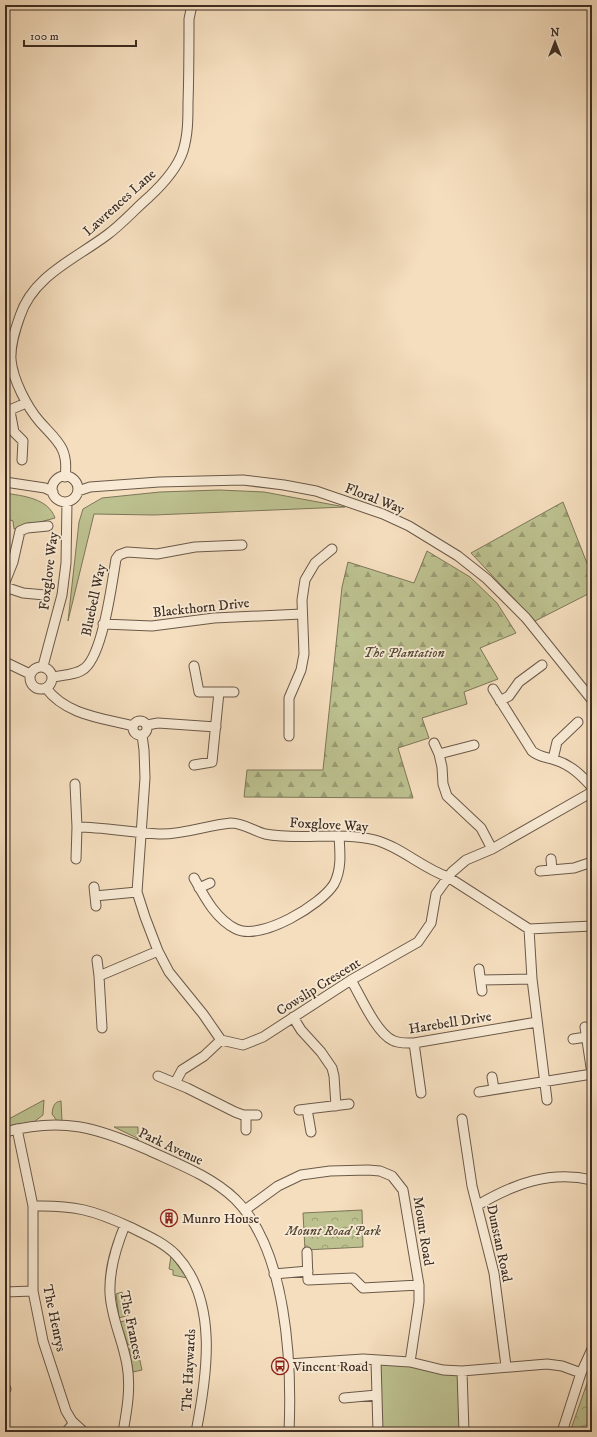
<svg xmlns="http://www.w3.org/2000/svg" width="597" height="1437" viewBox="0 0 597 1437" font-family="'IM FELL DW Pica',serif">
<defs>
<pattern id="forest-firs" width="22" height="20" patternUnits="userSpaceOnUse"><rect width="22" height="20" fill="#bdc190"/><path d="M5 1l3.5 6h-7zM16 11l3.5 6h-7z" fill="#9b9d75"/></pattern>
<pattern id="park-crowns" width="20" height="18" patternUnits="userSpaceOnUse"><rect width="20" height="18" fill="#bdc190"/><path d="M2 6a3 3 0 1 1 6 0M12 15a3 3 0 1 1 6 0" fill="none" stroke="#9b9d75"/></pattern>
</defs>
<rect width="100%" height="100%" fill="#f5debe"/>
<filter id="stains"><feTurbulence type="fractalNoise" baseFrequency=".005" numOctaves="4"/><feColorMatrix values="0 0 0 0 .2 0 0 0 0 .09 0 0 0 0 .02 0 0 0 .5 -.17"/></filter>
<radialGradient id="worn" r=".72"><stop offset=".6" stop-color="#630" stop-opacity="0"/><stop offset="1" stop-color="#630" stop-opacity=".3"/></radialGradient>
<!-- grass -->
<path fill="#bdc190" stroke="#7d7759" d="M 219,490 L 264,492 L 345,507 L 154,515 L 94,514 L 68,621 L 79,522 L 83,509 L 102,498 L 160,492 Z
M 5,493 C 23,496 48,498 55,518 L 14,529 L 13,521 L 5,518 Z
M 44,1100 L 43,1115 L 34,1122 L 7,1126 L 5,1121 Z
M 61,1101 L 62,1121 L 57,1121 L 52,1114 C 53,1106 54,1102 61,1101 Z
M 114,1127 L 138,1127 L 138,1141 L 137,1138 Z
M 171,1256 L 187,1278 L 173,1275 L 173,1270 L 169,1269 Z
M 122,1292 L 129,1315 L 119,1318 L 116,1294 Z
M 128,1320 L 136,1343 L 128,1345 L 120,1322 Z
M 137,1347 L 142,1370 L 133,1372 L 129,1349 Z
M 376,1360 L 462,1371 L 464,1432 L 381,1432 Z"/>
<!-- forest -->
<path fill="url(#forest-firs)" stroke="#7d7759" d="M 563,502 L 592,576 L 592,592 L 535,621 L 471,553 Z
M 427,551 L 470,577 L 497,603 L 516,633 L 480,648 L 498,679 L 464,692 L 467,704 L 422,718 L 429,738 L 398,748 L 413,798 L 244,797 L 247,770 L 323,770 L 342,587 L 348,562 L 414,583 Z"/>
<!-- park -->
<path fill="url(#park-crowns)" stroke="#7d7759" d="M 362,1210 L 363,1247 L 305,1250 L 303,1213 Z
M 592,1369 L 592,1432 L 570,1432 Z"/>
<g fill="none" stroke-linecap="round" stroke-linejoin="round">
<!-- minor casing -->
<g stroke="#6b5949" stroke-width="11">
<path id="minor" d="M 10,411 L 14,432 L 23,441 L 22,460
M 5,412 L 26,403
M52 489a13 13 0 1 1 26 0a13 13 0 1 1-26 0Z
M 65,477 C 69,448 57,441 40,422 C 27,407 13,380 11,360 C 10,345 15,330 20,316 C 33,276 75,259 107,235 C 122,224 135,209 149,197 C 163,184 177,169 183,151 C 188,135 188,119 188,103 C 189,75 189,47 189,19 L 192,5
M 5,482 L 45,488 L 53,492
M 78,491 L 90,487 L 159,482 L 243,480 L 284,485 L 316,491 L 383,514 L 409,526 L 458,556 L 487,579 L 526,618 L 592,700
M 5,582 L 13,562 L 20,531 L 27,528 L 48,526
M 5,587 L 23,593 L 45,595
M 103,624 L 152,626 L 214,618 L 302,614
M 5,662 L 30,674
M 43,666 L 62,595 L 66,563 L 67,502
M 194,666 L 199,692 L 234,692
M30 678a11 11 0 1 1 22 0a11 11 0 1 1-22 0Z
M 53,677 C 63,675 77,675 85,668 C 103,653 112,583 116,559 L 119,555 L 127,552 L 157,554 L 195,547 L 242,545
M 46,688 C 66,715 102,718 133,726
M 493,689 L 532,751 C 539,757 546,757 555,760 C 571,765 581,775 592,787
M 500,701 L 509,696 L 519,682 L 542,665
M133 728a7 7 0 1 1 14 0a7 7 0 1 1-14 0Z
M 147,725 L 158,723 L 216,727
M 142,735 L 144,750 L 145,778 L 137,892 L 145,917 L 158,951 L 169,972 L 203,1014 L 221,1040
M 289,736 L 289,698 L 301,670 L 304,654 L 302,600 L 305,580 L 315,563 L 332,549
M 434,743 L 439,754
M 474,745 L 439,754 L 442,767 L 443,784 L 447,796 L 481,828 L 492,849
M 553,759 L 557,742 L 578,722
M 194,765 L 212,762 L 219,692
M 75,784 L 77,827 C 105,827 131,833 159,834 C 183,835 207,825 231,823 C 243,823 254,831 265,834 C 301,841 339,831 375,840 C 401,847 422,868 448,877 L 529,929 L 592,926
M 76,859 L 77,827
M 551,859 L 552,870
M 540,871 L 574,868 L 592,862
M 194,878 C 205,898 216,919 236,929 C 261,941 321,905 334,884 C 342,869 340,852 339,836
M 94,887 L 96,906
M 199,888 L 210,883
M 95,896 L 137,892
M 529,929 L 532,979 L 547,1100
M 97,960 L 99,976
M 479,969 L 482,991
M 351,980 C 361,997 376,1032 392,1040 C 399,1044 407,1043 414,1043 L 537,1022
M 481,980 L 532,979
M 293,1017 L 301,1030 L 321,1052 L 332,1068 L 334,1076 L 336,1106
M 585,1027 L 592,1074
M 102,1028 L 99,976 L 158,951
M 573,1039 L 586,1037
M 221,1040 L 243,1045 L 263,1037 L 351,980 L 418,942 L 431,923 L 436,894 L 452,872 L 466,860 L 492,849 L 592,792
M 414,1043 L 421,1093
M 158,1076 L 187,1088 L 235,1112 L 243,1115 L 257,1115
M 492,1077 L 494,1089
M 175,1083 L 182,1070 L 204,1056 L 221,1040
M 479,1092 L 592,1074
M 307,1109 L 311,1132
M 299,1110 L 349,1104
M 462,1119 L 472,1186 L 494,1273 L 506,1366
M 17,1129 L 33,1206 L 33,1291 L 43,1341 L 66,1411 L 72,1421 L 84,1432
M 246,1130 L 246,1115
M 5,1132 C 62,1117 96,1127 148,1150 C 178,1164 211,1176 235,1199 C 287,1250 292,1363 289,1432
M 478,1205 C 514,1184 550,1170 592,1180
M 33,1206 C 74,1205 93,1210 130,1227 C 146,1235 163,1242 176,1255 C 219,1301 207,1376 196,1432
M 245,1210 L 278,1186 L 301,1175 L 330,1171 L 368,1170 L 380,1171 L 392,1176 L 403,1190 L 419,1285 L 419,1302 L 410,1362
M 307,1252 L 308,1280 L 353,1278 L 363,1288 L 419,1285
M 274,1274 L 308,1271
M 5,1292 L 33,1291
M 376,1360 L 378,1432
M 288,1364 L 363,1359 L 410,1362 L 443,1370 L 462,1371 L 547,1364 L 562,1366 L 581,1373
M 462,1371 L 464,1432
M 5,1389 L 6,1389
M 344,1398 L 377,1395
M 66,1432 L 74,1423
M 123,1432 C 127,1410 131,1387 127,1365 C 123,1340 111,1318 110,1293 C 109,1269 116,1247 125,1225
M 562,1432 L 581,1373 L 592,1349"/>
</g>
<!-- minor -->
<use href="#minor" stroke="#f8ead5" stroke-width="9"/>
</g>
<!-- icons -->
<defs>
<g id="building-ring" transform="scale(0.9)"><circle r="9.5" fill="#f8ead5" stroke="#8f2418" stroke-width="1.5"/><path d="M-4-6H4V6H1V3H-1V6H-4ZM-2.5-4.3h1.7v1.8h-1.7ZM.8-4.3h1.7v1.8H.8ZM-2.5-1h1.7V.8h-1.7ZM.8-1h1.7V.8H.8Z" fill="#8f2418"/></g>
<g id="bus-ring" transform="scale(0.9)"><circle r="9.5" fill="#f8ead5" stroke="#8f2418" stroke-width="1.5"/><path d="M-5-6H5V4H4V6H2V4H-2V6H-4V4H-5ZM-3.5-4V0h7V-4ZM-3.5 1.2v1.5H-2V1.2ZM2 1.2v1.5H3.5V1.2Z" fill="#8f2418"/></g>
</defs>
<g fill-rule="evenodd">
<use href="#building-ring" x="169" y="1218"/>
<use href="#bus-ring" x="280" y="1366"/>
</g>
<g text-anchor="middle" stroke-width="3.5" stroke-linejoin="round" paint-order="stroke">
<!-- street labels -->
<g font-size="14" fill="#3d2d22" stroke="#f8ead5">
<text transform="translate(119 202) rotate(-42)" y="5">Lawrences Lane</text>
<text transform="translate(375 498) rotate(21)" y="5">Floral Way</text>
<text transform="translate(48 571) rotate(-83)" y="5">Foxglove Way</text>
<text transform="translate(93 600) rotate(-78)" y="5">Bluebell Way</text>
<text transform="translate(201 607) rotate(-6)" y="5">Blackthorn Drive</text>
<text transform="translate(329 824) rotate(3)" y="5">Foxglove Way</text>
<text transform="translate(318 986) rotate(-32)" y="5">Cowslip Crescent</text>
<text transform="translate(450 1022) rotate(-9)" y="5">Harebell Drive</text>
<text transform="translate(171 1146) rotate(25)" y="5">Park Avenue</text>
<text transform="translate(424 1231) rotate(81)" y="5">Mount Road</text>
<text transform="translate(500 1243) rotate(78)" y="5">Dunstan Road</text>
<text transform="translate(55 1318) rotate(78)" y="5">The Henrys</text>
<text transform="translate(132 1325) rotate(78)" y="5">The Frances</text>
<text transform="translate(188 1370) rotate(-87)" y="5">The Haywards</text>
</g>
<!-- park labels -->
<g font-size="14" font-style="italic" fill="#574b38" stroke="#f8ead5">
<text x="404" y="657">The Plantation</text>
<text x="333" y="1235">Mount Road Park</text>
</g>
<!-- poi labels -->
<g font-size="14" fill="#3d2d22" stroke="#f8ead5" text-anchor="start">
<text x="182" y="1223">Munro House</text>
<text x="293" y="1371">Vincent Road</text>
</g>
</g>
<!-- margin -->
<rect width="597" height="1437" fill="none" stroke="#f5debe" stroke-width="20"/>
<rect x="6" y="6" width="585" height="1425" fill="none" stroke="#3d2d22" stroke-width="2"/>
<rect x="10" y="10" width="577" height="1417" fill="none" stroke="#3d2d22"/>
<!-- north arrow -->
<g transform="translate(555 42)" stroke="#f8ead5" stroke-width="3" paint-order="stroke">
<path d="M0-3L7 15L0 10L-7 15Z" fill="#3d2d22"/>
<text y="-6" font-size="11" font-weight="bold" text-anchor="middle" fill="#3d2d22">N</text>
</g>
<!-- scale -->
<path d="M24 40v6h112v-6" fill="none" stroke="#3d2d22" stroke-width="2"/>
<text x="30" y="40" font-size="12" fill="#3d2d22" stroke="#f8ead5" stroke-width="3" paint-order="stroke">100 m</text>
<rect width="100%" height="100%" filter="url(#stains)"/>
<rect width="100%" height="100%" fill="url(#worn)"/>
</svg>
